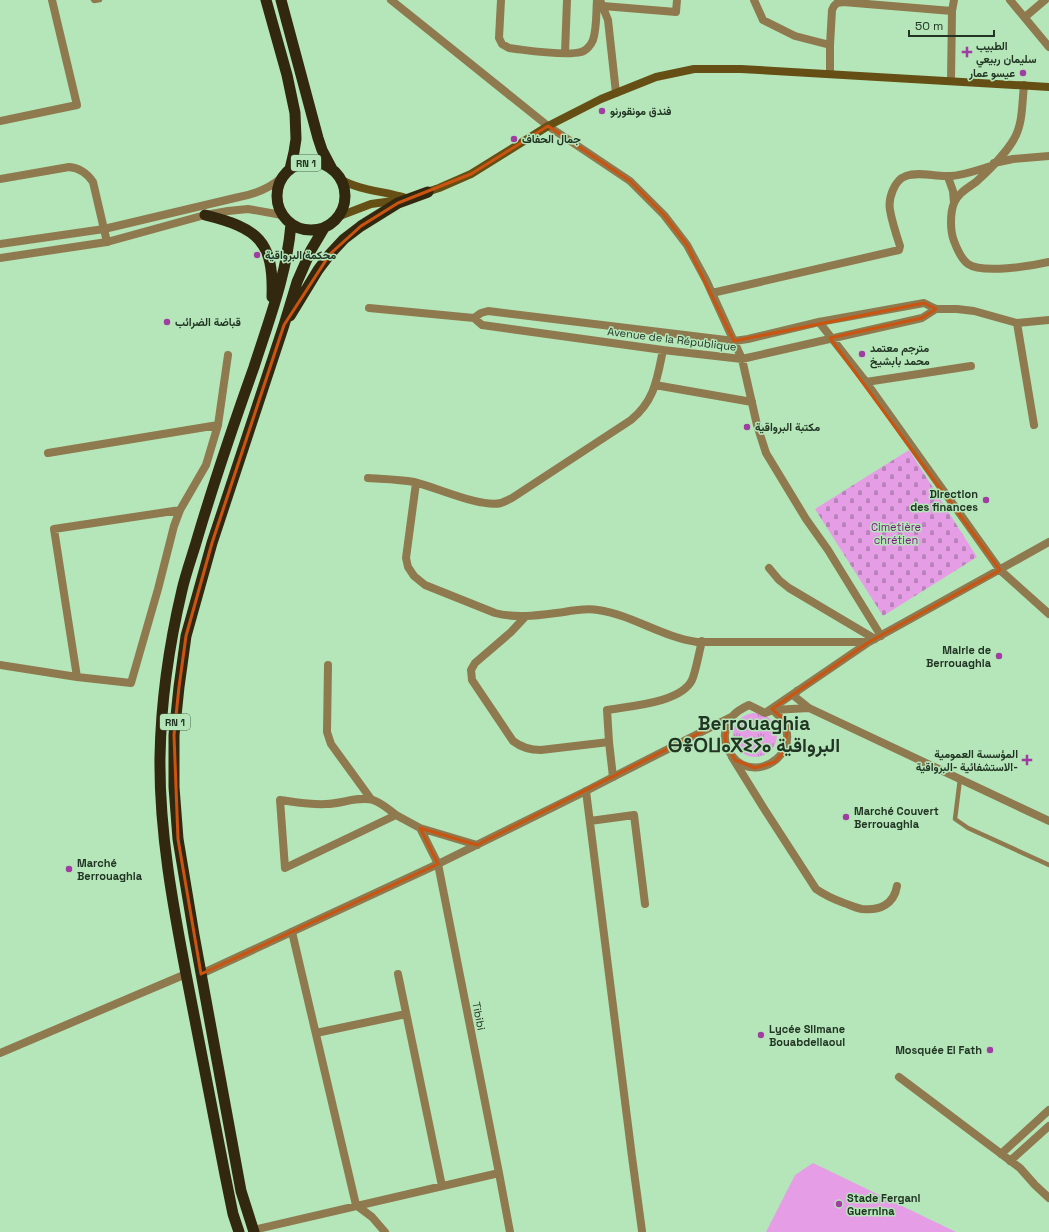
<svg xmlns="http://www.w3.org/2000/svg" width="1049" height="1232" viewBox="0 0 1049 1232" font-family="'Space Grotesk',Vazirmatn,'Noto Sans Tifinagh',sans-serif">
<defs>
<pattern id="grass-tufts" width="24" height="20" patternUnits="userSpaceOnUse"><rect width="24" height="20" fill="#e59ee6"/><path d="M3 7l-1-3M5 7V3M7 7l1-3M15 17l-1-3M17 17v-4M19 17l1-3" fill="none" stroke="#b982ba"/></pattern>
<pattern id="cemetery-stones" width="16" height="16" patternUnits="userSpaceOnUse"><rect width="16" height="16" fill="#e59ee6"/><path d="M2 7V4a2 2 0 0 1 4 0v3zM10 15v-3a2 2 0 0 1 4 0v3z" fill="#b982ba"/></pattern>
</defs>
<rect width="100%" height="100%" fill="#b5e6b9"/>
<!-- grass -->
<path fill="url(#grass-tufts)" d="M733 735a22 22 0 1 1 44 0a22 22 0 1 1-44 0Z"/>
<!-- cemetery -->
<path fill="url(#cemetery-stones)" d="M 909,450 L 977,557 L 883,616 L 815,509 Z"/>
<!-- pitch -->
<path fill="#e59ee6" d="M 813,1163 L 956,1232 L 766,1232 L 795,1175 Z"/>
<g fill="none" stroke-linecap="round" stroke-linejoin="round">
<!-- service -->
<path stroke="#8e7a4e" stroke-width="4.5" d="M 93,0 L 94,1 L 100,0
M 960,779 L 955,819 L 968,828 L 1049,865"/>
<!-- minor -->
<path stroke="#8e7a4e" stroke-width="8" d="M 391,0 L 548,126 L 630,181 L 664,215 L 687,245 L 706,280 L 742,359 L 757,425 L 766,453 L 806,519 L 828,550 L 881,636
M 501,0 L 499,38 L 502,44 L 509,48 L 516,49 C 532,51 566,56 581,52 C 586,51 591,45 593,40 C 597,28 596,12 597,0
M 600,0 L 608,20 L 616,93
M 754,0 L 763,20 L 795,36 L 830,45
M 1010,0 L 1049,47
M 603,6 L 676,12 L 677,0
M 1025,17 L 1045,0
M 565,53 L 567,0
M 830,74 L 830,45 L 832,10 L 834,6 L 837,3 L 843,2 L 952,11
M 951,81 L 952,11 L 954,0
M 1024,85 C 1022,103 1023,124 1014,139 C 1007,152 987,172 976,182 C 968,188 958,193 954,203 C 950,213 950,231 954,241 C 957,249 961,259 968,264 C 982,274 1032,266 1049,262
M 0,121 L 77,105 L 52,0
M 994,163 L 1013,159 L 1049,156
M 948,177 L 953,191 L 954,203
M 0,179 L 69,167 C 80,168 87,173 93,182 L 107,242
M 712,293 L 899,250 L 900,246 C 896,234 892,222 890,210 C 888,199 894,180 906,176 C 919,171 935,177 949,176 C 963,176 977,170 991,166
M 369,308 L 474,318 L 482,325 L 663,350 L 742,359 L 922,318 L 936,309
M 474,318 L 481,313 L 488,311 L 734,341 L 748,339 L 819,322 L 924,303 L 936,309 L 957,309 L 974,311 L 1017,323 L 1049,320
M 819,322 L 866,382 L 1000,570 L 1049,614
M 1017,323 L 1034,425
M 866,382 L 971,366
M 655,385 L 752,402
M 48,453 L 218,425
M 368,478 C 383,479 399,479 414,482 C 436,487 480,508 501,503 C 504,502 508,500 512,498 L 631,420 C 655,400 657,379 663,350
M 416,483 L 406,558 L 408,567 L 414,576 L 425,585 L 495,613 C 518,619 540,615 564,612 C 575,610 587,608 598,610 C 632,615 662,637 697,642 L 869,642
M 769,568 L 779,580 L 789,588 L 875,639
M 525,617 L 511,632 L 475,663 L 471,670 L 472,680 L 513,741 C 522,748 530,750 541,750 L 609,742 L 607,710 C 629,706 681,703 692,680 C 696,671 699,652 702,641
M 0,665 L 77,677 L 131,683 L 158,589 L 174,526 L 180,510 L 206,465 L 218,425 L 228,355
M 328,665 L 327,732 L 331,744 L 371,799
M 77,677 L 54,529 L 180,510
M 768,711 L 869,642 L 1049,542
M 609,742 L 613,777
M 732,757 L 763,807 L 816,889 C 826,896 833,899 844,903 C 850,905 856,908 862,909 C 880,911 894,904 897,886
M 586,791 L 632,1157 L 642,1231
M 396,815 C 388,809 382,803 373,800 C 358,796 341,804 326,804 C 311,805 296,802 280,800 L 285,868 L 396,815 L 420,828 L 438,864 L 499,1173 L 510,1232
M 590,821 L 634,815 L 645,904
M 420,828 L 477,845
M 292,932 L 356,1205 L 372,1217 L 385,1232
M 398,974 L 442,1186
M 316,1033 L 406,1014
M 0,1053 L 186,974
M 899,1077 L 1020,1168 L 1035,1185 L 1049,1198
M 1001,1154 L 1049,1110
M 1010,1161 L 1049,1126
M 253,1230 L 499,1173"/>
<!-- tertiary -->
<path stroke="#8e7a4e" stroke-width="8" d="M 0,244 L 104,229 L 239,197 C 255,194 269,189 281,178
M 0,258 L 107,242 L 205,215 L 228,211 L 248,209 L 282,215
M 797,691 L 794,696 L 809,708
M 749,705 L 765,713 L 773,710 C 814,747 756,788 732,756 C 727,749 724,743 725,734 C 727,718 736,711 749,705 Z
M 773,710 L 809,708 L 1049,821
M 201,974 L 438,864 L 586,791 L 613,777 L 731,717"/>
<!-- secondary -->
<path stroke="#664f14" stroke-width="8" d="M 340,179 C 360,191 384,191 406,198
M 424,193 L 439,188 L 471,174 L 548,126 L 601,99 L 656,77 L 694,69 L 741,69 L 1049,87
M 337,217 L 371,204 L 400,200"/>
<!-- trunk -->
<path stroke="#322810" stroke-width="11" d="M 266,0 L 287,75 L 295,113 L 296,139 L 294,152 L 290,169
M 281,0 L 318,138 L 322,150 L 332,169
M277 196a34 34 0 1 1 68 0a34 34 0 1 1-68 0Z
M 205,215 C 258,228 274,241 272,297
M 290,316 L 318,270 L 330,254 L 344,239 L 361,226 L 398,203 L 428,192
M 239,1232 L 233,1214 C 217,1136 202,1058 187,979 C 173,906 159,831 160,757 C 161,701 169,645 182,590 C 186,572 193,554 198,536 C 215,479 234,423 254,367 C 269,320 287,274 291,224
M 254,1232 L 241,1191 L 194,935 L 178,839 L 174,787 L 174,735 L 179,687 L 186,636 L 212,543 L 284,325 L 297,282 L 311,250 L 324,228"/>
</g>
<!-- marked area -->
<path fill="none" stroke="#ca5410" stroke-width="3" stroke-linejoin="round" d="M 548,126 L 630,181 L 664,215 L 687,245 L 734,341 L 924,303 L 936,309 L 922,318 L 830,338 L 1000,570 L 869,642 L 772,709 L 781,717 L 787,733 L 782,754 L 775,762 L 755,768 L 735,760 L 725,740 L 727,719 L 477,845 L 420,828 L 438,864 L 201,974 L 178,839 L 174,735 L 179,687 L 186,636 L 212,543 L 284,325 L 330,254 L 361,226 L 398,203 L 471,174 Z"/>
<!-- markers -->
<g fill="#a03da3" stroke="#b5e6b9" stroke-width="1.5">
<path d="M965 46h4v4h4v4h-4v4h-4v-4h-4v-4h4z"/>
<circle cx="1023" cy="73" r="4"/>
<circle cx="602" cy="111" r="4"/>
<circle cx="514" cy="139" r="4"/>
<circle cx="257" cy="255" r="4"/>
<circle cx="167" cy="322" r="4"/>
<circle cx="862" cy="354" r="4"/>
<circle cx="747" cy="427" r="4"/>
<circle cx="986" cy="500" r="4"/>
<circle cx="999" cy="656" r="4"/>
<path d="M1025 754h4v4h4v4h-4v4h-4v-4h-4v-4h4z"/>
<circle cx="846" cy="817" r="4"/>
<circle cx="69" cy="869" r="4"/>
<circle cx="761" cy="1035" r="4"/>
<circle cx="990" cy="1050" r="4"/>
<circle cx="839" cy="1204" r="4"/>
</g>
<g text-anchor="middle" stroke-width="3" stroke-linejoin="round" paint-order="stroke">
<!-- shield labels -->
<g fill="#b5e6b9" stroke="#4e6a51" stroke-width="1">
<rect x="291" y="155" width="30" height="16" rx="3"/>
<rect x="160" y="714" width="30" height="16" rx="3"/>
</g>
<g font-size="10" font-weight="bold" fill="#223524">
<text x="306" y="167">RN 1</text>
<text x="175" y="726">RN 1</text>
</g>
<!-- poi labels -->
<g font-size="11" font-weight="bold" fill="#223524" stroke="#b5e6b9" text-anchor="start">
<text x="976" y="50">الطبيب<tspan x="976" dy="13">سليمان ربيعي</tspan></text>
<text x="1015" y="77" text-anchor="end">عيسو عمار</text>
<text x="610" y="115">فندق مونقورنو</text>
<text x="522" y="143">جمال الحفاف</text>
<text x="265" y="259">محكمة البرواقية</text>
<text x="175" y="326">قباضة الضرائب</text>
<text x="870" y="352">مترجم معتمد<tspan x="870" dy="13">محمد بابشيخ</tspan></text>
<text x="755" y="431">مكتبة البرواقية</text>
<text x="978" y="498" text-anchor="end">Direction<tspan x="978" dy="13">des finances</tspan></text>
<text x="991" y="654" text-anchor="end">Mairie de<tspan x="991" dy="13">Berrouaghia</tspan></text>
<text x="1018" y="758" text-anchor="end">المؤسسة العمومية<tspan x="1018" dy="13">الاستشفائية -البرواقية-</tspan></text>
<text x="854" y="815">Marché Couvert<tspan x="854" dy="13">Berrouaghia</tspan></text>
<text x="77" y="867">Marché<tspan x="77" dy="13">Berrouaghia</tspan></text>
<text x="769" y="1033">Lycée Slimane<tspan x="769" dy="13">Bouabdellaoui</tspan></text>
<text x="982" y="1054" text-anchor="end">Mosquée El Fath</text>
<text x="847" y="1202">Stade Fergani<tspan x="847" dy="13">Guernina</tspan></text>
</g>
<!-- street labels -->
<g font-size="11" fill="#223524" stroke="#b5e6b9">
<text transform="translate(672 339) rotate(7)" y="4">Avenue de la République</text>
<text transform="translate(479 1016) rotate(79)" y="4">Tibibi</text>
</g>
<!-- park labels -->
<g font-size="11" fill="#7b167e" stroke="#b5e6b9">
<text x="896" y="531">Cimetière<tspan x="896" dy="13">chrétien</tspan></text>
</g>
<!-- town labels -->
<g font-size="19" font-weight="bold" fill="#223524" stroke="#b5e6b9">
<text x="754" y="730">Berrouaghia<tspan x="754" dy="22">ⴱⴻⵔⵡⴰⴳⵉⵢⴰ البرواقية</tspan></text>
</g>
</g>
<!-- scale -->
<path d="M909 30v6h85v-6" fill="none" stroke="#223524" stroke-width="2"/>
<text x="915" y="30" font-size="12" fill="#223524" stroke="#b5e6b9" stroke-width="3" paint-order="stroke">50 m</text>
</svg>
